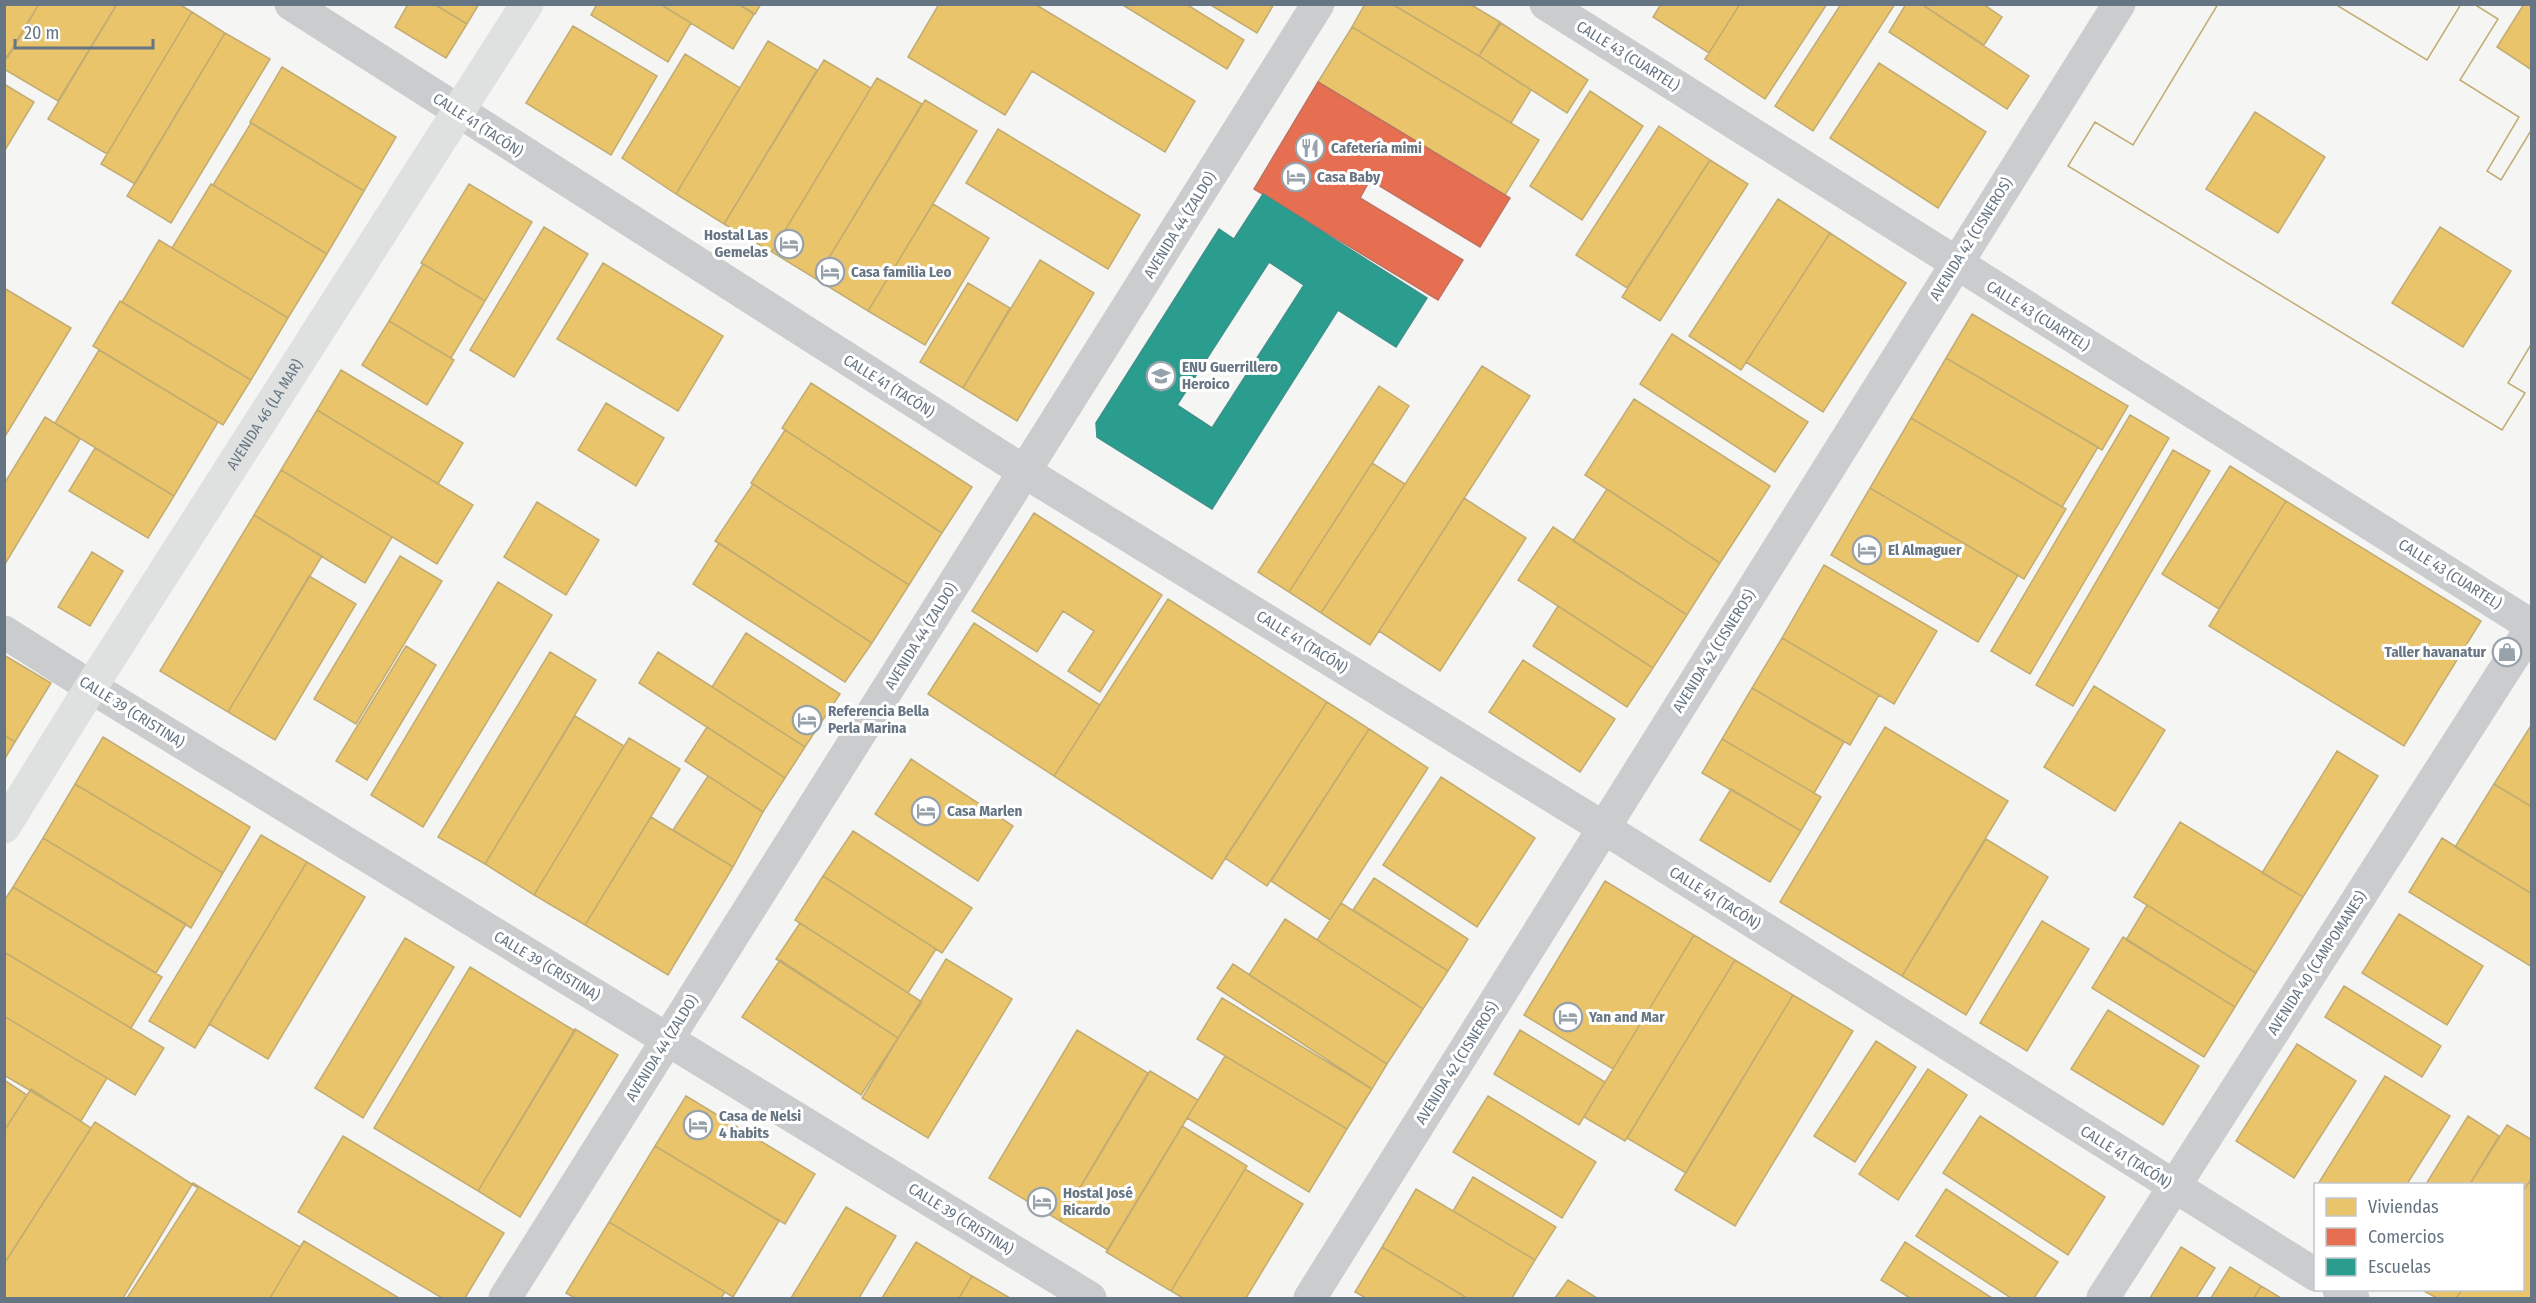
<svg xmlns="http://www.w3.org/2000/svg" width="2536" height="1303" viewBox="0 0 2536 1303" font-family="'Fira Sans Condensed',sans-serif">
<rect width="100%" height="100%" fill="#f5f5f4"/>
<!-- homes -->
<path fill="#e9c46a" stroke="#c2ac72" stroke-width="1.5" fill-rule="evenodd" d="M 4,4 L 39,4 L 8,57 L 4,55 Z
M 39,4 L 117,4 L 58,101 L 4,69 L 4,62 Z
M 117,4 L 179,4 L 192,12 L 107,154 L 48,119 Z
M 408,4 L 434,4 L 467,24 L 446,58 L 395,27 Z
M 434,4 L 479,4 L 467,24 Z
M 597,4 L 660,4 L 691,23 L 668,62 L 591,15 Z
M 660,4 L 738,4 L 754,14 L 733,49 Z
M 738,4 L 761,4 L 755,14 Z
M 939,4 L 1035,4 L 1195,101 L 1165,152 L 1032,71 L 1005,115 L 908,57 Z
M 1121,4 L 1186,4 L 1244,40 L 1227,69 Z
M 1209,4 L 1274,4 L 1257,33 Z
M 1365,4 L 1392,4 L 1479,56 L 1531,90 L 1511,123 L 1352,27 Z
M 1392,4 L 1470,4 L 1500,22 L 1479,56 Z
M 1661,4 L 1740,4 L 1709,53 L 1653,17 Z
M 1740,4 L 1827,4 L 1765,99 L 1705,59 Z
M 1841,4 L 1895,4 L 1813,131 L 1775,106 Z
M 1906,4 L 1921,4 L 2029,76 L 2007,109 L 1889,32 Z
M 1921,4 L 1983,4 L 2002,17 L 1984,45 Z
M 2218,4 L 2335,4 L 2427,60 L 2461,4 L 2474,4 L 2498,19 L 2460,80 L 2519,117 L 2487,171 L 2501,180 L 2532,129 L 2532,343 L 2508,383 L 2525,393 L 2502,430 L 2068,166 L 2095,122 L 2133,145 ZM 2255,112 L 2325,157 L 2278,233 L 2206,189 ZM 2440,227 L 2511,271 L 2463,347 L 2392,303 Z
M 2218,4 L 2335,4 L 2427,60 L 2461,4 L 2474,4 L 2498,19 L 2460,80 L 2519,117 L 2487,171 L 2501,180 L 2532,129 L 2532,343 L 2508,383 L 2525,393 L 2502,430 L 2068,166 L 2095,122 L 2133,145 Z
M 2524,4 L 2532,4 L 2532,70 L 2497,47 Z
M 192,12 L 225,33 L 135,184 L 101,164 Z
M 1501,23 L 1588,80 L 1567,113 L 1479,56 Z
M 573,26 L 657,76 L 611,155 L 526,103 Z
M 1352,27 L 1539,140 L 1505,195 L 1318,82 Z
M 225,33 L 270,59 L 171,223 L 127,196 Z
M 768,41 L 817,70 L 724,224 L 676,194 Z
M 685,54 L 740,88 L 676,194 L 622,158 Z
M 824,60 L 871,88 L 772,252 L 724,224 Z
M 1879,63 L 1986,132 L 1938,208 L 1830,138 Z
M 282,67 L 396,137 L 364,191 L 250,122 Z
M 877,78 L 922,104 L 816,279 L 772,252 Z
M 4,84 L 34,102 L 5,150 L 4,150 Z
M 1590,91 L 1643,126 L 1582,220 L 1530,186 Z
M 925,100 L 977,131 L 868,311 L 816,279 Z
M 251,123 L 364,191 L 327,254 L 213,185 Z
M 1659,126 L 1710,160 L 1627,288 L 1576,255 Z
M 998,129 L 1140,215 L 1108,269 L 966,183 Z
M 1710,160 L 1748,184 L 1660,321 L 1622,297 Z
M 211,184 L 327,254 L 288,318 L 172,248 Z
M 469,184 L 532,222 L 485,301 L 421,263 Z
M 1778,199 L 1830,233 L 1741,370 L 1689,336 Z
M 933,204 L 989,238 L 925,345 L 868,311 Z
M 544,227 L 588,254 L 514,377 L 470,350 Z
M 1830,233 L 1906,283 L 1823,412 L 1746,362 Z
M 159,240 L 288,318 L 251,380 L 122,302 Z
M 1040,260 L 1094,293 L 1017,421 L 963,388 Z
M 603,263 L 723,336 L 678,411 L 557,339 Z
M 423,264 L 485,301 L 451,358 L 389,321 Z
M 968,283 L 1010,308 L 963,388 L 920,362 Z
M 4,288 L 71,328 L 4,438 Z
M 120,301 L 251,380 L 223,425 L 93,346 Z
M 1972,314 L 2128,406 L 2102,450 L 1946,358 Z
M 389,321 L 454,360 L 427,405 L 362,365 Z
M 1672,334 L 1808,422 L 1775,472 L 1640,384 Z
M 99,350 L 218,422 L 174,496 L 55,423 Z
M 1946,358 L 2098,447 L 2062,507 L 1911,418 Z
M 1482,366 L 1530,396 L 1370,645 L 1321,613 Z
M 341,370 L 463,443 L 438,484 L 317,410 Z
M 811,383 L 972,487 L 942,533 L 782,428 Z
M 1379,386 L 1409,406 L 1289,592 L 1258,572 Z
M 1634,399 L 1770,486 L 1720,563 L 1585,475 Z
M 606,403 L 664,438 L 636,486 L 578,450 Z
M 317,410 L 473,505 L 437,564 L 281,470 Z
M 2130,415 L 2169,438 L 2030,674 L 1991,651 Z
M 45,417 L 80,439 L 5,564 L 4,484 Z
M 1911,418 L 2066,509 L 2024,579 L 1870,488 Z
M 785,430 L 942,533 L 909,585 L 751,483 Z
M 95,448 L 174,496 L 148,538 L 69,491 Z
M 2173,450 L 2210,471 L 2073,706 L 2036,685 Z
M 1372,463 L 1405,484 L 1321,613 L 1289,592 Z
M 2230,466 L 2286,501 L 2219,609 L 2162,574 Z
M 281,470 L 392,537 L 365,583 L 254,515 Z
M 753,484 L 909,585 L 872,643 L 715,541 Z
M 1870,488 L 2018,575 L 1978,642 L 1831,555 Z
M 1607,489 L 1720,563 L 1687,615 L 1573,541 Z
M 1464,498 L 1526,538 L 1440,671 L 1379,631 Z
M 2286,501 L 2481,621 L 2404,746 L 2209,626 Z
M 537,502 L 599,540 L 566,595 L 504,557 Z
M 1034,513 L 1162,595 L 1100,692 L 1068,671 L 1094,631 L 1063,611 L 1037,652 L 972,611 Z
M 254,515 L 322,556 L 228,712 L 160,671 Z
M 1553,527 L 1687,615 L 1653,668 L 1518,580 Z
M 719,543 L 872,643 L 845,682 L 693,584 Z
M 92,552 L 123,571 L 90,626 L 58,607 Z
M 400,556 L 442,581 L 356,724 L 314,699 Z
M 1824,565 L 1937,631 L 1894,704 L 1782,638 Z
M 309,576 L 356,604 L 275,740 L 228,712 Z
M 498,582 L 552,615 L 423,827 L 371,795 Z
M 1168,599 L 1327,702 L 1212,879 L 1054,776 Z
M 1558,606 L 1653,668 L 1627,707 L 1533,646 Z
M 974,623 L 1100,705 L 1054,776 L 928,694 Z
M 746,633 L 840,694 L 805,747 L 712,687 Z
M 1782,638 L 1879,695 L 1850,745 L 1752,688 Z
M 406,646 L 436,665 L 367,780 L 336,761 Z
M 550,652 L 596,680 L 485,864 L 438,837 Z
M 658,652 L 805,747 L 785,778 L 639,683 Z
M 4,655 L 51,683 L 15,742 L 4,735 Z
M 1523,660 L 1615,719 L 1580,772 L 1489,712 Z
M 2094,686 L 2165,730 L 2115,811 L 2044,767 Z
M 1752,688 L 1844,742 L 1814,793 L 1722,739 Z
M 1327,702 L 1369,729 L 1267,886 L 1225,858 Z
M 575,716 L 624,746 L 534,895 L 485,864 Z
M 2532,724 L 2532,807 L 2494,784 Z
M 707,727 L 785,778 L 763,812 L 685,761 Z
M 1885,727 L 2008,801 L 1902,976 L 1780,902 Z
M 1369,729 L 1428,768 L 1330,920 L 1271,881 Z
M 4,735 L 15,742 L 4,760 Z
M 103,737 L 250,827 L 223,873 L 75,784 Z
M 629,738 L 680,769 L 585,925 L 534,895 Z
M 1722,739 L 1821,797 L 1801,831 L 1702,773 Z
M 2337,751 L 2378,776 L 2303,897 L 2262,873 Z
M 911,759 L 1013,826 L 978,881 L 875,814 Z
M 708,776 L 763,812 L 733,867 L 673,830 Z
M 1441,777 L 1535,838 L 1477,927 L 1383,865 Z
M 75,784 L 223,873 L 191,928 L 43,838 Z
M 2494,784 L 2532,807 L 2532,894 L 2455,847 Z
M 1731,789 L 1801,831 L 1770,882 L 1700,840 Z
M 651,817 L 733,867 L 668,975 L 585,925 Z
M 2180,822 L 2303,897 L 2256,973 L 2134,897 Z
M 853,831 L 972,908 L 942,953 L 823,876 Z
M 261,835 L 307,862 L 195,1048 L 149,1021 Z
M 43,838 L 186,924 L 156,973 L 13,887 Z
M 2442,838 L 2532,894 L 2532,967 L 2409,892 Z
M 1986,839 L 2048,877 L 1966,1015 L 1902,976 Z
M 307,862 L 365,897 L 268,1059 L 209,1024 Z
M 823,876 L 936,949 L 908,993 L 795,920 Z
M 1374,878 L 1468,939 L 1448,971 L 1353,910 Z
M 1605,881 L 1694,935 L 1613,1069 L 1524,1015 Z
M 13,887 L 162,977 L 131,1028 L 4,952 L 4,901 Z
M 1341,903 L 1448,971 L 1423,1009 L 1317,940 Z
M 2147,905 L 2256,973 L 2235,1007 L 2126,940 Z
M 2399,914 L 2483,966 L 2447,1025 L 2362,973 Z
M 1285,919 L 1423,1009 L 1387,1064 L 1249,975 Z
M 2042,921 L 2089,949 L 2027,1051 L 1980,1023 Z
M 800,923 L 922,1002 L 898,1038 L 776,959 Z
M 1694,935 L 1735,960 L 1625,1141 L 1584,1117 Z
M 2123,937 L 2235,1007 L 2204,1057 L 2092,988 Z
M 405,938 L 454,967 L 363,1118 L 315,1088 Z
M 4,952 L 164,1048 L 135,1095 L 4,1016 Z
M 946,959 L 1012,999 L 928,1138 L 862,1098 Z
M 780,960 L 898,1038 L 861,1095 L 742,1017 Z
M 1735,960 L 1793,995 L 1686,1173 L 1627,1138 Z
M 1233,964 L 1387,1064 L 1372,1089 L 1217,988 Z
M 470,967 L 575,1031 L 478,1191 L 374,1128 Z
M 2344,986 L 2441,1046 L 2422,1077 L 2325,1017 Z
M 1793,995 L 1853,1031 L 1735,1226 L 1675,1190 Z
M 1222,998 L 1372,1089 L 1347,1129 L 1197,1039 Z
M 2108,1010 L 2199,1066 L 2163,1125 L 2071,1069 Z
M 4,1016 L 107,1078 L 81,1121 L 4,1075 Z
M 575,1029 L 618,1055 L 520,1217 L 478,1191 Z
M 1077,1030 L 1148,1073 L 1060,1221 L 989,1178 Z
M 1520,1030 L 1605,1082 L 1579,1125 L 1494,1074 Z
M 1876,1041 L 1916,1067 L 1855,1162 L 1814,1136 Z
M 2297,1044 L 2356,1081 L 2294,1178 L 2236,1141 Z
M 1225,1056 L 1347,1129 L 1309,1192 L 1187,1118 Z
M 1928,1069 L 1967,1095 L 1898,1200 L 1859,1174 Z
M 1150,1071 L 1198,1100 L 1108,1250 L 1060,1221 Z
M 2385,1076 L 2450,1116 L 2407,1184 L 2318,1184 Z
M 4,1080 L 27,1095 L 4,1131 Z
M 31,1089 L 91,1128 L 4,1264 L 4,1131 Z
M 686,1096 L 815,1174 L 785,1224 L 655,1146 Z
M 1488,1096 L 1596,1162 L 1562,1218 L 1453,1152 Z
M 1980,1116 L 2105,1197 L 2068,1255 L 1943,1173 Z
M 2468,1116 L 2499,1136 L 2470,1184 L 2426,1184 Z
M 95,1122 L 198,1188 L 127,1298 L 4,1298 L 4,1264 Z
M 2507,1125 L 2532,1140 L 2532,1178 L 2522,1193 L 2522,1184 L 2470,1184 Z
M 1182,1126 L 1247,1166 L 1171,1291 L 1106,1252 Z
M 343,1136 L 504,1233 L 465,1298 L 442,1298 L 298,1212 Z
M 655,1146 L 779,1221 L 733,1297 L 609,1222 Z
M 1245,1169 L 1303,1204 L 1246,1298 L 1183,1298 L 1171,1291 Z
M 1473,1177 L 1556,1227 L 1535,1260 L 1453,1211 Z
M 2529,1182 L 2532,1184 L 2532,1298 L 2456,1298 L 2462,1290 L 2522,1290 L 2522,1193 Z
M 193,1183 L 300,1247 L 304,1241 L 270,1298 L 123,1298 Z
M 1416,1189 L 1535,1260 L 1512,1298 L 1467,1298 L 1382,1247 Z
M 1946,1189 L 2058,1262 L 2034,1298 L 2011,1298 L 1916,1236 Z
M 846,1207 L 896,1236 L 859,1298 L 791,1298 Z
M 609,1222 L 725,1292 L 721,1298 L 575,1298 L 566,1293 Z
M 304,1241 L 399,1298 L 270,1298 Z
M 916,1242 L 972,1276 L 959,1298 L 882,1298 Z
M 1905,1242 L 1992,1298 L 1910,1298 L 1881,1280 Z
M 1382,1247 L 1467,1298 L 1366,1298 L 1355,1292 Z
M 2181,1247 L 2215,1268 L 2196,1298 L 2150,1298 Z
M 2230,1267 L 2261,1286 L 2254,1298 L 2211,1298 Z
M 972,1276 L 1010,1298 L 959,1298 Z
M 1568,1280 L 1597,1298 L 1555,1298 Z
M 2261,1286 L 2281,1298 L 2254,1298 Z
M 2422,1290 L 2462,1290 L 2456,1298 L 2437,1298 Z"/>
<!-- shops -->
<path fill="#e76f51" stroke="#c07160" stroke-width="1.5" d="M 1318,82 L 1510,198 L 1480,247 L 1370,180 L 1360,198 L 1463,260 L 1438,300 L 1254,189 Z"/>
<!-- schools -->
<path fill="#2a9d8f" stroke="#3c918b" stroke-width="1.5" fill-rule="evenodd" d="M 1263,194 L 1427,298 L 1396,347 L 1338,310 L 1212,509 L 1097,437 L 1096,423 L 1219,229 L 1234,239 ZM 1269,262 L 1304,285 L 1212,428 L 1177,405 Z"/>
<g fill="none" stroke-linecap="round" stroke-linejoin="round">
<!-- minor -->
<path stroke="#cacccd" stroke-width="33" d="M 291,4 L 1025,472 L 1604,828 L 2316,1275
M 1546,4 L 2532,626
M 4,632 L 91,687 L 1090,1298
M 2339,1290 L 2353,1298
M 505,1298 L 1318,4
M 1310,1298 L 2119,4"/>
<!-- tertiary -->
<path stroke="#cacccd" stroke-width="33" d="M 2103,1298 L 2532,627"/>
<!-- primary -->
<path stroke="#dfe0e0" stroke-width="33" id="s1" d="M 4,827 L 91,687 L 527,4"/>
</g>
<!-- icons -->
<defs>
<g id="restaurant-ring" transform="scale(1.5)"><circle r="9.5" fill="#fff" stroke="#98a2ab" stroke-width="1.5"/><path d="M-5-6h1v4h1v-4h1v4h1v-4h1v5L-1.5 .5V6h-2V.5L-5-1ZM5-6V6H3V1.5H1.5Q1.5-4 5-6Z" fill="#98a2ab"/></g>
<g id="hotel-ring" transform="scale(1.5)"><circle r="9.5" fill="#fff" stroke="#98a2ab" stroke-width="1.5"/><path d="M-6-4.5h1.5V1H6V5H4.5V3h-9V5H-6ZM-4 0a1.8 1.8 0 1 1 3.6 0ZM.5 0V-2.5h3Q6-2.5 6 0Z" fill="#98a2ab"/></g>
<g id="school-ring" transform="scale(1.5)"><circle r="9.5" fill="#fff" stroke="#98a2ab" stroke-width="1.5"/><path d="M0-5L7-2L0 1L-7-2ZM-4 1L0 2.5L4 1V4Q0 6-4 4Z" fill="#98a2ab"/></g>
<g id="shop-ring" transform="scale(1.5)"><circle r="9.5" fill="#fff" stroke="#98a2ab" stroke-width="1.5"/><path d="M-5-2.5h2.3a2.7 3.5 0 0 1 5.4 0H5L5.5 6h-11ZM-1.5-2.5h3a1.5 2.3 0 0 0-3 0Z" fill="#98a2ab"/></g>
</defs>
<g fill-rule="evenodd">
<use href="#restaurant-ring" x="1310" y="148"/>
<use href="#hotel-ring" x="1296" y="177"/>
<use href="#hotel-ring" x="789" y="244"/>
<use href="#hotel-ring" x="830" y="272"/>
<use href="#school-ring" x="1161" y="376"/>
<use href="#hotel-ring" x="1867" y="550"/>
<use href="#shop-ring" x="2507" y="652"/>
<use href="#hotel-ring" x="807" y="720"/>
<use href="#hotel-ring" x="926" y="811"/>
<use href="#hotel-ring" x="1568" y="1017"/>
<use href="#hotel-ring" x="698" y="1125"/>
<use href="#hotel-ring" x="1042" y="1202"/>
</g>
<g text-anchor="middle" stroke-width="6" stroke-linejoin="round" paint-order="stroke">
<!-- street labels -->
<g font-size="15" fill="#667583" stroke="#fff">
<text transform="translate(1628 56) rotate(32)" y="5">CALLE 43 (CUARTEL)</text>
<text transform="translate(478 125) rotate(33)" y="5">CALLE 41 (TACÓN)</text>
<text transform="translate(1180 225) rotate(-58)" y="5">AVENIDA 44 (ZALDO)</text>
<text transform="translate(1971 239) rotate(-58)" y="5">AVENIDA 42 (CISNEROS)</text>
<text transform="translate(2038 316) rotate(32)" y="5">CALLE 43 (CUARTEL)</text>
<text transform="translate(889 386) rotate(32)" y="5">CALLE 41 (TACÓN)</text>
<text dy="5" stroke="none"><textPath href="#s1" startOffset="488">AVENIDA 46 (LA MAR)</textPath></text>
<text transform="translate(2450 574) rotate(32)" y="5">CALLE 43 (CUARTEL)</text>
<text transform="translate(921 636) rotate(-58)" y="5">AVENIDA 44 (ZALDO)</text>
<text transform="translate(1302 642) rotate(32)" y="5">CALLE 41 (TACÓN)</text>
<text transform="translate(1714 651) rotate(-58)" y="5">AVENIDA 42 (CISNEROS)</text>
<text transform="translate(132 712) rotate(32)" y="5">CALLE 39 (CRISTINA)</text>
<text transform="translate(1715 898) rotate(32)" y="5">CALLE 41 (TACÓN)</text>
<text transform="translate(2317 963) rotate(-57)" y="5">AVENIDA 40 (CAMPOMANES)</text>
<text transform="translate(547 966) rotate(31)" y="5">CALLE 39 (CRISTINA)</text>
<text transform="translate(662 1048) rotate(-58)" y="5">AVENIDA 44 (ZALDO)</text>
<text transform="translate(1457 1063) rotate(-58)" y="5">AVENIDA 42 (CISNEROS)</text>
<text transform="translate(2126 1157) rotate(32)" y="5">CALLE 41 (TACÓN)</text>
<text transform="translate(961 1219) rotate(32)" y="5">CALLE 39 (CRISTINA)</text>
</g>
<!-- poi labels -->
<g font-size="15" font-weight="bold" fill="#667583" stroke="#fff" text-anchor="start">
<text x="1331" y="153">Cafetería mimi</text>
<text x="1317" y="182">Casa Baby</text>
<text x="768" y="240" text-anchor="end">Hostal Las<tspan x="768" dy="17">Gemelas</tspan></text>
<text x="851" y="277">Casa familia Leo</text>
<text x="1182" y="372">ENU Guerrillero<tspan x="1182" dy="17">Heroico</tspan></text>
<text x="1888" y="555">El Almaguer</text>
<text x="2486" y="657" text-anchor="end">Taller havanatur</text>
<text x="828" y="716">Referencia Bella<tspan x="828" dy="17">Perla Marina</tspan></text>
<text x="947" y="816">Casa Marlen</text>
<text x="1589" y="1022">Yan and Mar</text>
<text x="719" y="1121">Casa de Nelsi<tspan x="719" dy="17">4 habits</tspan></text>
<text x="1063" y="1198">Hostal José<tspan x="1063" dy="17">Ricardo</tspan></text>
</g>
</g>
<!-- border -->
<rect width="2536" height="1303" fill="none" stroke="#667583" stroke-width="12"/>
<!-- legend -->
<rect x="2314" y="1183" width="210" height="108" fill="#ffffff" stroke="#c2c8cd" stroke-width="1.5"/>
<rect x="2326" y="1198" width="30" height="18" fill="#e9c46a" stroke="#c2c8cd" stroke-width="1.5"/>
<text x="2368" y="1213" font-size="18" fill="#667583">Viviendas</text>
<rect x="2326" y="1228" width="30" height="18" fill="#e76f51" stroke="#c2c8cd" stroke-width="1.5"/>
<text x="2368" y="1243" font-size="18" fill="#667583">Comercios</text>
<rect x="2326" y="1258" width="30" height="18" fill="#2a9d8f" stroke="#c2c8cd" stroke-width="1.5"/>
<text x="2368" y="1273" font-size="18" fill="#667583">Escuelas</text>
<!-- scale -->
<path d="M15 39v9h138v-9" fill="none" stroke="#667583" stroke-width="3"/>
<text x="24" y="39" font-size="18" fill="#667583" stroke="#ffffff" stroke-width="4.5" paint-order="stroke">20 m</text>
</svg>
